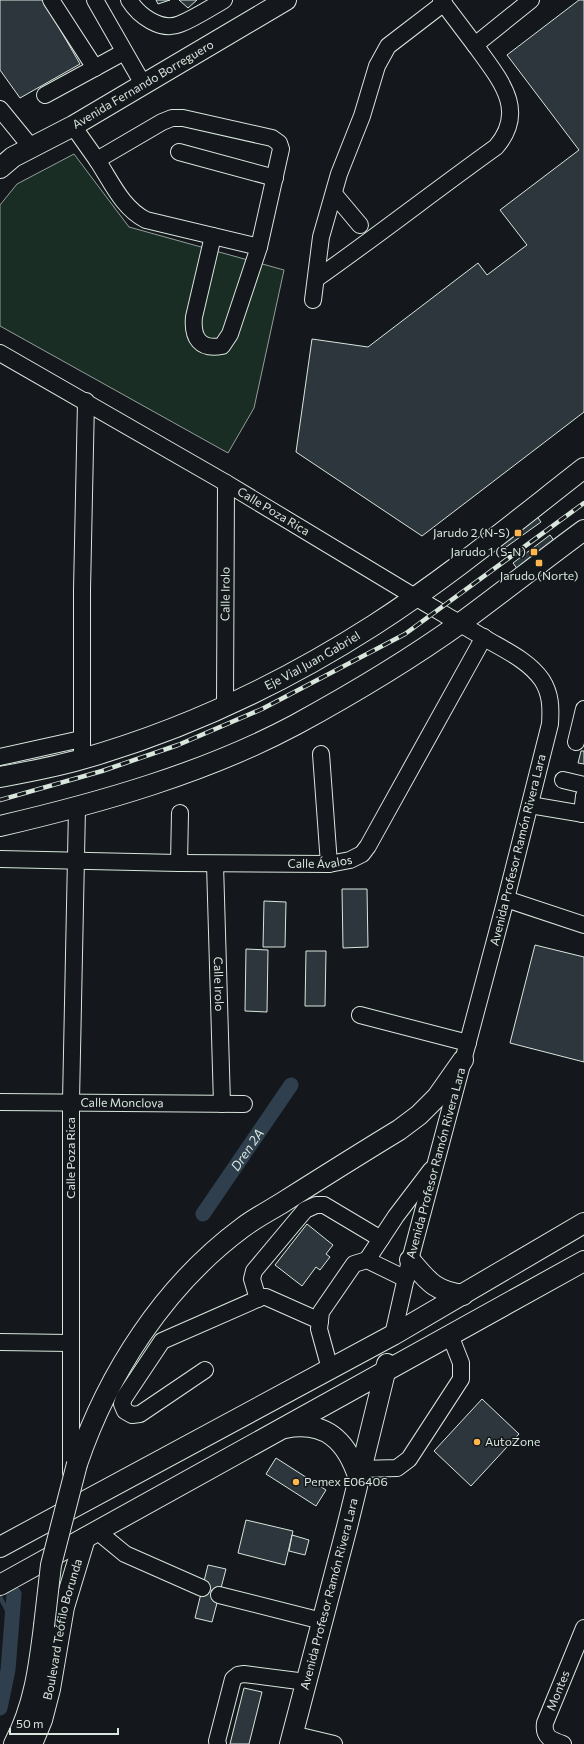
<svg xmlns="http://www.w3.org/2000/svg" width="584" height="1744" viewBox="0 0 584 1744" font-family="Commissioner,sans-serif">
<rect width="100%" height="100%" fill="#14181c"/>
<!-- green -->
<path fill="#1a2d24" stroke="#939e99" d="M 74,154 L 129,227 L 284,270 L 254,408 L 228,453 L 0,326 L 0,205 L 17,184 Z"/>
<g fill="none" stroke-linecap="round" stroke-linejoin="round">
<!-- stream -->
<path stroke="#2f3f4d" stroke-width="4.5" d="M 0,1597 L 11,1618"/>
<!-- canal -->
<g stroke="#2f3f4d" stroke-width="15">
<path id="s1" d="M 203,1214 L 291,1085"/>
<path d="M 0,1708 L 8,1670 L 14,1594"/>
</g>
</g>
<!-- building -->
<path fill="#2c363c" stroke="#d8e6dc" d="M 0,0 L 43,0 L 80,64 L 20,98 L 0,70 Z
M 156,0 L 170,0 L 158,4 Z
M 179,0 L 197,0 L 188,8 Z
M 579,0 L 584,0 L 584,412 L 422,536 L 296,452 L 312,339 L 368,347 L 478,263 L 487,275 L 527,245 L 500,210 L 579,150 L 507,55 Z
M 535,514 L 541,522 L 502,550 L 497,544 Z
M 550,535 L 555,542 L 518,570 L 513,563 Z
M 581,751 L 584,751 L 584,764 L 578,763 Z
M 342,889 L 367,889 L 368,947 L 343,948 Z
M 264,901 L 286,902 L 285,947 L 263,947 Z
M 535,945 L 584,957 L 584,1062 L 510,1043 Z
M 246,949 L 268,950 L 267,1012 L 245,1011 Z
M 306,951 L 326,951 L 325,1006 L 305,1006 Z
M 307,1224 L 333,1245 L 326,1254 L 330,1257 L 320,1270 L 316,1267 L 302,1286 L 275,1265 Z
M 482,1399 L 519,1434 L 471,1486 L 434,1451 Z
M 276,1458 L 326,1490 L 316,1506 L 266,1474 Z
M 246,1520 L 293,1531 L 285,1565 L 238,1553 Z
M 292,1535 L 309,1540 L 305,1555 L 289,1551 Z
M 208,1565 L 226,1569 L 212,1622 L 195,1618 Z
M 244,1688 L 262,1692 L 249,1744 L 230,1744 Z"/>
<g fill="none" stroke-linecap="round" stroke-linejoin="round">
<!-- minor casing -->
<g stroke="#d8e6dc" stroke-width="18">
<g id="minor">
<path d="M 51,0 L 95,68"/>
<path d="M 95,0 L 143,84"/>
<path d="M 129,0 C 139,16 161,32 180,24 C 195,18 210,8 224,0"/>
<path d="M 475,45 L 531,0"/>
<path d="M 45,95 L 124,52"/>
<path d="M 0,109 L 31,147"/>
<path d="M 73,126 L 97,160 L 162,122 L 172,118 L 183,118 L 272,138 L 279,143 L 281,149 L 259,247 L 230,334 L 222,346 C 200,350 192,338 194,317 L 213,236"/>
<path d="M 179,152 L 275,178"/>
<path d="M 97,160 C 111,181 122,208 146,220 L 259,247"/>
<path d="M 334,194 L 360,225"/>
<path d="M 316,279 C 377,236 436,190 496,147 C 527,111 501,81 478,49 C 466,33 454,17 441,0"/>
<path d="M 313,300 L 321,237 L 339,174 L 362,116 L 377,66 L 388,46 L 444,3"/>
<path id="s2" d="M 0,353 L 226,483 L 415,597 C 439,611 462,625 486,639 C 505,650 529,661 542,680 C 551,694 551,708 550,724 L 506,899 L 410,1260 L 393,1335"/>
<path id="s3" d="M 225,705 L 226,483"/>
<path d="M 576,742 L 584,709"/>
<path d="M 321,754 L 329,864"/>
<path d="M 0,757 L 81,739"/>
<path d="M 82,759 L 82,590 L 86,401"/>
<path d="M 563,780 L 584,785"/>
<path d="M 530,805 L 584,814"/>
<path d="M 582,814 L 584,796"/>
<path id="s4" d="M 0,859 L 179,863 L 329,864 L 350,860 L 362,854 L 368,846 L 484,637"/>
<path d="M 179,863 L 180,813"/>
<path id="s5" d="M 215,864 L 222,1104"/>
<path d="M 506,899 L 584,925"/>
<path d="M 360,1015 L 468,1043"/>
<path id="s6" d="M 0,1102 L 244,1104"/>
<path d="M 367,1260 L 396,1216 L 431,1170"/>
<path d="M 258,1299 L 252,1279 L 254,1271 L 305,1210 L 316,1205 L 324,1205 L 381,1239"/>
<path d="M 0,1342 L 70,1343"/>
<path d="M 330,1369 L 319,1329 L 321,1312 L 354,1264 L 367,1260 L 406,1279"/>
<path d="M 205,1370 L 140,1414 L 132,1415 L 125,1411 L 122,1404 L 124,1398 L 162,1341 L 262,1297 L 266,1297 L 320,1321"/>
<path d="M 361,1469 L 397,1468 L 409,1459 L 461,1379 L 461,1363 L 450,1335"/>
<path d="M 71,1473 L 71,1101 L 77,808"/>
<path d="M 97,1531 L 125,1554 L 202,1588"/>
<path d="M 219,1595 L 322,1621"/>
<path d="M 292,1734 L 334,1744"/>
<path d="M 218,1744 L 217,1741 L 233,1679 L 238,1675 L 244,1674 L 306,1682"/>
<path id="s7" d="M 563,1744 C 551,1740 543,1737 545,1723 L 584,1628"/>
</g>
</g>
<!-- major casing -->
<g stroke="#d8e6dc" stroke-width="22">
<g id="major">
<path id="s8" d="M 0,168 L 13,157 L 73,126 L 286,0"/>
<path id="s9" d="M 0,777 C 27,772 55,767 82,759 C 184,730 285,682 374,625 C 447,578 516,521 584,468"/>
<path d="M 0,826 C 99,803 205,773 295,725 C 352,694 409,660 462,622 C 503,592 543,560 584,530"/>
<path d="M 410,1260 C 428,1281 434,1291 463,1295"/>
<path d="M 285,1428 C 326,1420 347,1441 359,1479"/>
<path d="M 77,1464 C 108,1373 164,1286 242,1228 C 255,1218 271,1210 285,1201 C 323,1177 361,1153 399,1130 L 419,1115 L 437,1097 L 463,1060"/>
<path d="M 0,1547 L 393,1335 L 584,1223"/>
<path d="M 0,1585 L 584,1261"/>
<path d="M 14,1744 C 34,1707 39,1667 44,1626"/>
<path id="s10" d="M 32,1744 L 42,1720 L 50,1689 L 64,1607 L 85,1538"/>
<path id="s11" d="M 290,1744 L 347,1527 L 387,1364"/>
</g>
</g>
<!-- minor -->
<use href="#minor" stroke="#14181c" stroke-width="16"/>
<!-- major -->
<use href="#major" stroke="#14181c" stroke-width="20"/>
<!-- rail casing -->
<g stroke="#d8e6dc" stroke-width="4.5">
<path id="rail" d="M 0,800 L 102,771 L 178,745 L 262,709 L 405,634 L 584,503"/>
</g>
<!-- rail -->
<use href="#rail" stroke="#14181c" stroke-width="3" stroke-dasharray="9" stroke-linecap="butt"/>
<!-- major-bridge casing -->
<g stroke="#d8e6dc" stroke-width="22" stroke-linecap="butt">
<path id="major-bridge" d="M 44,1626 L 51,1565 L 77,1464"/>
</g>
<!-- major-bridge -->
<use href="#major-bridge" stroke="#14181c" stroke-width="20"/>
</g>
<!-- markers -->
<g fill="#ffb74d" stroke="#14181c" stroke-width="1.5">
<rect x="514" y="529" width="8" height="8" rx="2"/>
<rect x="530" y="548" width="8" height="8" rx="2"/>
<rect x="535" y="559" width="8" height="8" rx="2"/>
<circle cx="477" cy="1442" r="4"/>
<circle cx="296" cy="1482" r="4"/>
</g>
<g text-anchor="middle" stroke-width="3" stroke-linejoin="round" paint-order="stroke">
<!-- street labels -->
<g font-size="12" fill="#d8e6dc" stroke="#14181c">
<text dy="4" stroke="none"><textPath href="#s8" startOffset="166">Avenida Fernando Borreguero</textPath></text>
<text dy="4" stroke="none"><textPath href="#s2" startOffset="316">Calle Poza Rica</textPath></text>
<text dy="4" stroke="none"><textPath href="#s3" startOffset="111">Calle Irolo</textPath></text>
<text dy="4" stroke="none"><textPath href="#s9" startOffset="335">Eje Vial Juan Gabriel</textPath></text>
<text transform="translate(518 850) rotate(-76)" y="4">Avenida Profesor Ramón Rivera Lara</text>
<text dy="4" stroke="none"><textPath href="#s4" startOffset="320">Calle Ávalos</textPath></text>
<text dy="4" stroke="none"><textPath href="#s5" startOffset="120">Calle Irolo</textPath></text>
<text dy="4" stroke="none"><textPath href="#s6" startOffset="122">Calle Monclova</textPath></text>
<text transform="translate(71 1158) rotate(-90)" y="4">Calle Poza Rica</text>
<text transform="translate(436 1163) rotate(-75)" y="4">Avenida Profesor Ramón Rivera Lara</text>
<text dy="4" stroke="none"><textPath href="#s11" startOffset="155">Avenida Profesor Ramón Rivera Lara</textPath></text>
<text dy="4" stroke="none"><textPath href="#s10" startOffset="119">Boulevard Teófilo Borunda</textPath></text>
<text dy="4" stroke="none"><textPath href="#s7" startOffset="66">Montes</textPath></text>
</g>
<!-- poi labels -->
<g font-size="12" fill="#d8e6dc" stroke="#14181c" text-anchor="end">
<text x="510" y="537">Jarudo 2 (N-S)</text>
<text x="526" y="556">Jarudo 1 (S-N)</text>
<text x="539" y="580" text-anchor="middle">Jarudo (Norte)</text>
<text x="485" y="1446" text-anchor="start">AutoZone</text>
<text x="304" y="1486" text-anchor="start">Pemex E06406</text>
</g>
<!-- water labels -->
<g font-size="13" font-style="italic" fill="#d8e6dc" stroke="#14181c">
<text dy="5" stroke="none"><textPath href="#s1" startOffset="78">Dren 2A</textPath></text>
</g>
</g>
<!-- scale -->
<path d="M10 1728v6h108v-6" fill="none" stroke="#d8e6dc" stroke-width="2"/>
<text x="16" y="1728" font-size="12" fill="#d8e6dc" stroke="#14181c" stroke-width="3" paint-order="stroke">50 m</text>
</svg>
